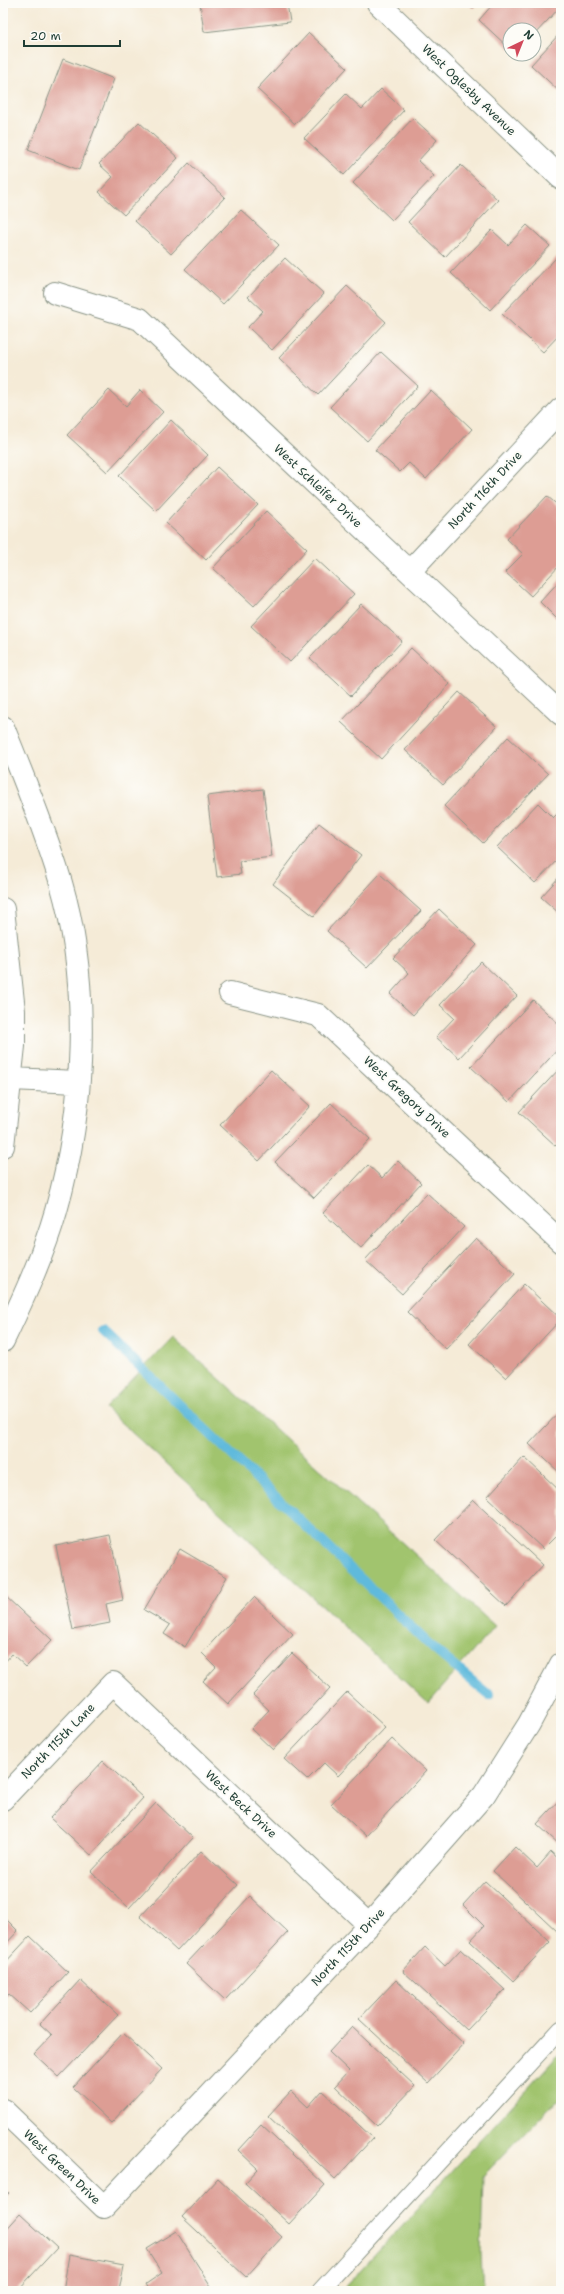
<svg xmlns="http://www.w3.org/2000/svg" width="564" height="2294" viewBox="0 0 564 2294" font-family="'Shantell Sans',sans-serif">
<rect width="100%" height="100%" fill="#fdfcf7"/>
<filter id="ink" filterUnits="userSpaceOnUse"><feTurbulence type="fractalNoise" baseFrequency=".025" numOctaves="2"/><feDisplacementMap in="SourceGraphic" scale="8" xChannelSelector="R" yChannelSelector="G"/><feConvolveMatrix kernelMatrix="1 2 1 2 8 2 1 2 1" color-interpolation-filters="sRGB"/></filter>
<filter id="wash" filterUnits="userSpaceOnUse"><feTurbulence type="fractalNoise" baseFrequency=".012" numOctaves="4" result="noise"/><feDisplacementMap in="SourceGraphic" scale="16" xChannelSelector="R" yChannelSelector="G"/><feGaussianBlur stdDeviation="0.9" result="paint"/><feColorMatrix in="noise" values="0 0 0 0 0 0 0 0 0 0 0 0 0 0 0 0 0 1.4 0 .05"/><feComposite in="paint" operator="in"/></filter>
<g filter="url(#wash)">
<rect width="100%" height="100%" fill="#f5ebd7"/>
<!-- green -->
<path fill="#a1c46e" stroke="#608051" d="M 173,1337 L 495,1626 L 428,1703 L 105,1408 Z
M 561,2052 L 561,2099 L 549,2108 L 483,2176 L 481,2253 L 483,2291 L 342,2291 Z"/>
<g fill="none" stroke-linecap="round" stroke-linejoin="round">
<!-- stream -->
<path stroke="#5ebadc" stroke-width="10" d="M 103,1331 L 435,1650 L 489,1695"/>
</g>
<g id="blocks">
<!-- building -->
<path fill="#dd9d94" d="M 200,3 L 287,3 L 290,22 L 204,32 Z
M 467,3 L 478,3 L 473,8 Z
M 494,3 L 561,3 L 561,6 L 534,35 L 534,30 L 510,30 L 510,49 L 479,20 Z
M 561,32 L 561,93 L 531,65 Z
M 309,33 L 347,68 L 295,124 L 257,89 Z
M 63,59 L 114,79 L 79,170 L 28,150 Z
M 381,89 L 404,110 L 344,175 L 304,138 L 346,94 L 362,109 Z
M 413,118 L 437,140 L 418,161 L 434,176 L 392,220 L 353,183 Z
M 139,122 L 178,158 L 124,215 L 99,192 L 113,177 L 99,164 Z
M 189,163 L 225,197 L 171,254 L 135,221 Z
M 461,165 L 498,200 L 445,257 L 408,222 Z
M 241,210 L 279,245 L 223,304 L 185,269 Z
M 527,225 L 550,246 L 490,310 L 451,273 L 492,230 L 508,245 Z
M 558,256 L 561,259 L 561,333 L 543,352 L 502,314 Z
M 285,258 L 324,294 L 272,350 L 248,327 L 263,311 L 248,297 Z
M 347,286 L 386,322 L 318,395 L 279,358 Z
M 381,352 L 418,386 L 367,441 L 330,407 Z
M 109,390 L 126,406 L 140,390 L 163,412 L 107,472 L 67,435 Z
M 431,390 L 472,429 L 426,479 L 409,463 L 400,472 L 375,450 Z
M 171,420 L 208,455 L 156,511 L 119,476 Z
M 217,467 L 258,505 L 206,560 L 166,523 Z
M 547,496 L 561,508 L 561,564 L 531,596 L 505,572 L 523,554 L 507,539 Z
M 266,511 L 307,549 L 254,606 L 213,568 Z
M 315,558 L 354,594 L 290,662 L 251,626 Z
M 561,579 L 561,623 L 540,602 Z
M 361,604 L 402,641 L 351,696 L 310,658 Z
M 411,648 L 450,684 L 381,759 L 341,722 Z
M 459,692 L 497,727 L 443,785 L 405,750 Z
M 508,737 L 548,774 L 483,843 L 444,806 Z
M 263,789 L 272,857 L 239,861 L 241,874 L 217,877 L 207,796 Z
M 538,803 L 553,818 L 561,810 L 561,856 L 535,883 L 497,847 Z
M 319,823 L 361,855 L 314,916 L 273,884 Z
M 380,874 L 421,911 L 367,968 L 327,931 Z
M 561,875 L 561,915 L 541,897 Z
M 439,909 L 477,945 L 413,1015 L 390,994 L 409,973 L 393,958 Z
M 481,962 L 517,996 L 459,1058 L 436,1037 L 454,1018 L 440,1005 Z
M 533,1000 L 561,1026 L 561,1046 L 509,1102 L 471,1067 Z
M 561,1067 L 561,1141 L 556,1146 L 519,1112 Z
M 271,1070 L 310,1106 L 259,1161 L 220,1125 Z
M 331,1103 L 370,1139 L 314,1198 L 275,1162 Z
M 398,1161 L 421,1183 L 361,1248 L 323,1213 L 368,1165 L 382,1178 Z
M 427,1193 L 464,1227 L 402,1294 L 365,1260 Z
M 476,1238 L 515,1274 L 446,1349 L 407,1312 Z
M 524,1284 L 561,1319 L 506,1378 L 469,1344 Z
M 561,1410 L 561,1474 L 529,1444 Z
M 524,1457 L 561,1492 L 561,1531 L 543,1549 L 487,1497 Z
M 473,1500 L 543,1565 L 506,1606 L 435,1540 Z
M 110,1535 L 123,1600 L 106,1604 L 110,1623 L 73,1630 L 56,1546 Z
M 180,1549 L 227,1577 L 185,1647 L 164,1634 L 170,1625 L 144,1610 Z
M 3,1594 L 52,1640 L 26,1667 L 12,1654 L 3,1664 Z
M 254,1597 L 293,1634 L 228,1704 L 203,1681 L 216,1667 L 202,1653 Z
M 292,1653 L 330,1688 L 273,1750 L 251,1729 L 269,1710 L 253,1695 Z
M 347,1692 L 385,1727 L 338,1776 L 324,1763 L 307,1780 L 284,1759 Z
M 392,1739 L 426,1771 L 366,1836 L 331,1804 Z
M 103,1761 L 143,1798 L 91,1855 L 50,1818 Z
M 560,1799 L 561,1800 L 561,1846 L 537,1824 Z
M 156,1803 L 193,1838 L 129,1908 L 91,1872 Z
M 515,1847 L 537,1868 L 551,1852 L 561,1861 L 561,1928 L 558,1932 L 493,1871 Z
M 201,1851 L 238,1885 L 177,1951 L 140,1917 Z
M 485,1881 L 550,1942 L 513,1981 L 470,1941 L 484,1926 L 463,1905 Z
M 250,1896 L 288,1932 L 225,2000 L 186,1964 Z
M 3,1916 L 18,1931 L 3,1947 Z
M 30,1936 L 68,1972 L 30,2013 L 9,1994 L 3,2000 L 3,1965 Z
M 425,1947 L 445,1966 L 461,1949 L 505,1990 L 467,2030 L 403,1971 Z
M 80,1980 L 118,2015 L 59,2077 L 34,2054 L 52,2035 L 40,2024 Z
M 396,1980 L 464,2044 L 428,2083 L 359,2019 Z
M 352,2027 L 415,2086 L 377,2126 L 335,2086 L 349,2071 L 329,2052 Z
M 123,2033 L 162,2069 L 111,2123 L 73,2087 Z
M 291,2091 L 308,2107 L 322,2091 L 373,2138 L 335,2179 L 268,2116 Z
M 261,2125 L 325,2185 L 289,2224 L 245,2183 L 258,2169 L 238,2150 Z
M 218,2178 L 282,2237 L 246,2277 L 182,2217 Z
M 3,2187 L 9,2193 L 3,2199 Z
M 20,2214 L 57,2248 L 17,2291 L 3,2291 L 3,2233 Z
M 176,2231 L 214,2291 L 150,2291 L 146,2284 L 162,2273 L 147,2249 Z
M 69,2255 L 124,2265 L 119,2291 L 63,2291 Z"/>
</g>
</g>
<g filter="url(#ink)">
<use href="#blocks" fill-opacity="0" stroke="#8a9486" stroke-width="1"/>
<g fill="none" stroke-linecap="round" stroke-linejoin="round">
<!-- service casing -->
<g stroke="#8a9486" stroke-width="18">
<path id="service" d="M 320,2291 L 561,2029"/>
</g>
<!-- minor casing -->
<g stroke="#8a9486" stroke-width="24">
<path id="minor" d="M 378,3 L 561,178
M 55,293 L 140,319 L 561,714
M 410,571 L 561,409
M 230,993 L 318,1015 L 561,1242
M 3,1799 L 113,1683 L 369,1925
M 3,2110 L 104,2207 L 369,1925 L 484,1795 L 529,1724 L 561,1664"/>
</g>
<!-- tertiary casing -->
<g stroke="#8a9486" stroke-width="24">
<path id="tertiary" d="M 3,727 C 24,778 45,830 61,883 C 91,985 85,1109 56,1211 C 43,1256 23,1299 3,1341
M 3,909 L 14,1011 L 14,1046 L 3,1146
M 11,1079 L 78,1082"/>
</g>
<!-- service -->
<use href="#service" stroke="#fff" stroke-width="16"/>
<!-- minor -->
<use href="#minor" stroke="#fff" stroke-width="22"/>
<!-- tertiary -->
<use href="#tertiary" stroke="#fff" stroke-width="22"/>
</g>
</g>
<g text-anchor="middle" stroke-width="4" stroke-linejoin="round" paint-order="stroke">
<!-- street labels -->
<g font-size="12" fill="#1f3d34" stroke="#fdfcf7">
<text transform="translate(469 90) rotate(44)" y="4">West Oglesby Avenue</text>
<text transform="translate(318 486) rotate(43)" y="4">West Schleifer Drive</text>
<text transform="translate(485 490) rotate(-47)" y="4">North 116th Drive</text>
<text transform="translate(407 1097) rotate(43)" y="4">West Gregory Drive</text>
<text transform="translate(58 1741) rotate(-46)" y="4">North 115th Lane</text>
<text transform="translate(241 1804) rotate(43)" y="4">West Beck Drive</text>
<text transform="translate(348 1947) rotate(-47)" y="4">North 115th Drive</text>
<text transform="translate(62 2167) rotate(44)" y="4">West Green Drive</text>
</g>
</g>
<!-- margin -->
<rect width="564" height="2294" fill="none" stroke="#fdfcf7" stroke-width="16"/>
<!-- north arrow -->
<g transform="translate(522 42) rotate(43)"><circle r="19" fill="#fdfcf7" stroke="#a4b0a9"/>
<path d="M0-3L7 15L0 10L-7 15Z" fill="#d1495b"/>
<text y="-6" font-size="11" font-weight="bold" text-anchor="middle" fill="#1f3d34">N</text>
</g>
<!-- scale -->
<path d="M24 40v6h96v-6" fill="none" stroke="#1f3d34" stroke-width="2"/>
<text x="30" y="40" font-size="12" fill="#1f3d34" stroke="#fdfcf7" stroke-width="3" paint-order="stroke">20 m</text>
</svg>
